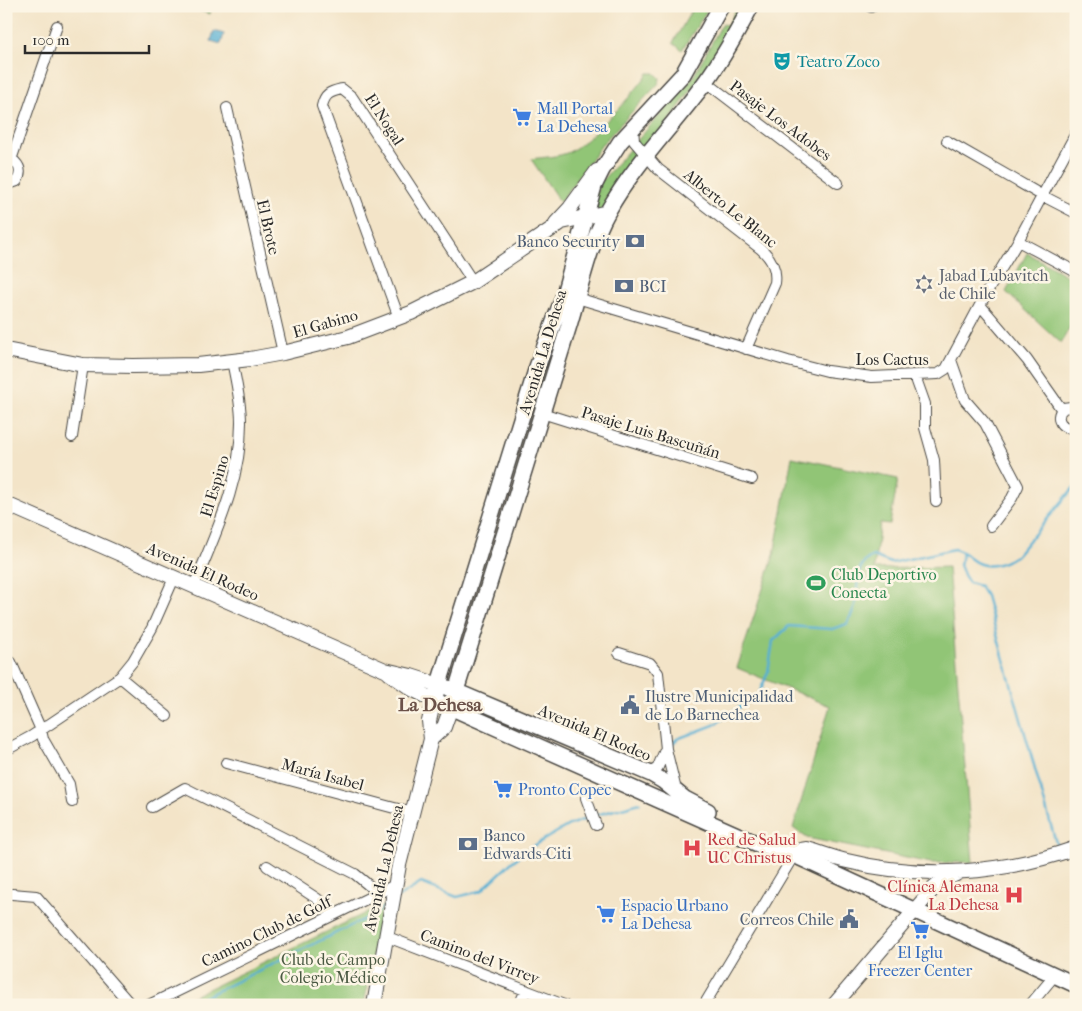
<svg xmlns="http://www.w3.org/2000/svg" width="1082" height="1011" viewBox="0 0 1082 1011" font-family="'IM FELL French Canon',serif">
<rect width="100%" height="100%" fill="#fcf5e5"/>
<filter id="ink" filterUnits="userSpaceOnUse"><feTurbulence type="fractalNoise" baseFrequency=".02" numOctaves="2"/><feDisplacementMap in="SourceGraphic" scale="10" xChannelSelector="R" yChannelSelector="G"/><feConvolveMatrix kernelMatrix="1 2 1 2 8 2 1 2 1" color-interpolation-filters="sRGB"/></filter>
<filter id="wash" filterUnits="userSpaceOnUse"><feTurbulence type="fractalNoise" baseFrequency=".0096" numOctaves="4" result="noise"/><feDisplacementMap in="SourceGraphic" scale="20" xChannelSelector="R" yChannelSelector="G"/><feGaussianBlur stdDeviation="1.12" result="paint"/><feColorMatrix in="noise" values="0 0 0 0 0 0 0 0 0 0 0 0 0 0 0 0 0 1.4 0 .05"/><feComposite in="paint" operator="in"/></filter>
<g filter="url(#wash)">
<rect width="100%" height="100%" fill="#f3e4c8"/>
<!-- green -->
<path fill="#91c576" stroke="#5e7850" d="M 185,6 L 212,6 L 210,14 Z
M 694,6 L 710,6 L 682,50 L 673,43 Z
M 737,6 L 744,6 L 722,47 L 606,209 L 591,214 L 599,184 L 693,77 L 722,24 L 728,25 Z
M 648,73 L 655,73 L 660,78 L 659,83 L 603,143 L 560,202 L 531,159 C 543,157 559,157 569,152 C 588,143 637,91 648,73 Z
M 1027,253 L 1076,281 L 1076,316 L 1061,343 L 1006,292 Z
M 792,457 L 898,479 L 890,524 L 880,523 L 874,569 L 948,567 L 973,862 L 931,863 L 807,838 L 793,828 L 830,706 L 737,668 L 774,555 Z
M 382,905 L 364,1005 L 175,1005 Z"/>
<!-- water -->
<path fill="#55afd3" stroke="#406d7f" d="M 214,31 L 224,34 L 221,44 L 211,41 Z"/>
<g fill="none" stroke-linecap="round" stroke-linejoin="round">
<!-- stream -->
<path stroke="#55afd3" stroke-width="2.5" d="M 963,552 L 960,565 L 964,575 L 969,583 L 980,586 L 986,596 L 1056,843
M 672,744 L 677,739 L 714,725 L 759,694 L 768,672 L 773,641 L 789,626 L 832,629 L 847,624 C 849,618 854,611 855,605 C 860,587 852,566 873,556 L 891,563 L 954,549 C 962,551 965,554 971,559 C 986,571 1002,564 1016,556 L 1076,485
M 596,815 L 640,803
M 399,897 L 421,883 L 457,897 L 481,891 L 513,861 L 533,846 L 569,825 L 591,817
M 6,1002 L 8,1005
M 188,1005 L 371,916 L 384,907"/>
</g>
</g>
<g filter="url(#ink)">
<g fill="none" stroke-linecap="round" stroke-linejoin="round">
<!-- street casing -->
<g stroke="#494743" stroke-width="12">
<path id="street" d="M 869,6 L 871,7
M 706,82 L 838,183
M 227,108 L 283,353
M 633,128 L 634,141 L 658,169 L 761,249 C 772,259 777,269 775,283 L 746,349
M 947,141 L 1043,196 L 1076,213
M 6,159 L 15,162 C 21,168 21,174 17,181 L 6,185
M 11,160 L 57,26
M 1018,241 L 1076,272
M 577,298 L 788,361 L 827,371 L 872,377 L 938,374 L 946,369 L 987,292 L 1018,241 L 1076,133
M 980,305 L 1027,360 L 1062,410
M 399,318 L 322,106 C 325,93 330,92 342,89 L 352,97 L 473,282
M 951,360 L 965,400 L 985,423 L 1018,486 L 1012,498 L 991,526
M 915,376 L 925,404 L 925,428 L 934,460 L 936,501
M 1076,410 L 1071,407 L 1063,408 C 1053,419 1063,432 1076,426
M 542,413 L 752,479
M 72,437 L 83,365
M 194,586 C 216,532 241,482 241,422 C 241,402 236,381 232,361
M 619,653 L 650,663 L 658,673 L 666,749 L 676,790
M 11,662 L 41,730 L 43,739 L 69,784 L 72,802
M 120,677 L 167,716
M 6,750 L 32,736 L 120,677 L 133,661 L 152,628 L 174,578
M 226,763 L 413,813
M 651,774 L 658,767 L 665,750
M 586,798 L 596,825
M 152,807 L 185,788 L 355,874 L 378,893
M 267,866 L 316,898 L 336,914
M 12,894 L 36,896 L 131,1005
M 385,936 L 564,1005
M 149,1005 L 395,885
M 519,1005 L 526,990
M 704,1005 L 794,855
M 1030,1005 L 1055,975"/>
</g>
<!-- secondary casing -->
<g stroke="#494743" stroke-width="16">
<path id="secondary" d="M 556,223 L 570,208 L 597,171
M 6,350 L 83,365 L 133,366 L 198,365 L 250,359 L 283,353 L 348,337 L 411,313 L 473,282 L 562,222 L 608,212
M 6,504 L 385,670 L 411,676 L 439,685
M 431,739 L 444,727 L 451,707
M 794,855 L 801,850 L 807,849 C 821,853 834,858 847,861 C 923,880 1002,874 1076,848
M 374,1005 L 399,865 L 431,739 L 429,721 L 434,700 L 412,689 L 389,673
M 834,1005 L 932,890 L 944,880 L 956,874"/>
</g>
<!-- primary casing -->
<g stroke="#494743" stroke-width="18">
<path id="primary" d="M 721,6 L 683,74 L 620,142 L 602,170 L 594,186 L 563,298 L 537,367 L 434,700 L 760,845 L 781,849
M 448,688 L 651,774 L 663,781 L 685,799 L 708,811
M 451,707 L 570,322 C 581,285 589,245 608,211 C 632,168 667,132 697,93 C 718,67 735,37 751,6
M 774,844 L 781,849 L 1076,985"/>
</g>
<!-- street -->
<use href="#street" stroke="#fff" stroke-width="10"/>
<!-- secondary -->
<use href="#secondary" stroke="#fff" stroke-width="14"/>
<!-- primary -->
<use href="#primary" stroke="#fff" stroke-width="15"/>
</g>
</g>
<!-- icons -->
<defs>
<g id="theatre-bare" transform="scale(1.5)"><path d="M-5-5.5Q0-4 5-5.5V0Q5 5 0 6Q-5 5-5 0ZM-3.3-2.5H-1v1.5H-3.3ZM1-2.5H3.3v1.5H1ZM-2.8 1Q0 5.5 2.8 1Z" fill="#0f9aa8" stroke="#fcf5e5" stroke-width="2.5" paint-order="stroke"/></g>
<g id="supermarket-bare" transform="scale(1.5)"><path d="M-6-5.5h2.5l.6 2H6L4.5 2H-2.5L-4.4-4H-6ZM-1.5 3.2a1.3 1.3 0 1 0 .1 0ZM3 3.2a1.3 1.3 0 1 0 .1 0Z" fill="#3f7fe0" stroke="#fcf5e5" stroke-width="2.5" paint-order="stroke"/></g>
<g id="bank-bare" transform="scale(1.5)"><path d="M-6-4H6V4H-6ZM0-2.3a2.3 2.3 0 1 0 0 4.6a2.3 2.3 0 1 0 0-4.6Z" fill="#5c6f8a" stroke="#fcf5e5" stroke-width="2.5" paint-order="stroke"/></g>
<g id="synagogue-bare" transform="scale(1.5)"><path d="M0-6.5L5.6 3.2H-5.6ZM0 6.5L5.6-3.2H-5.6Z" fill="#6b7280" stroke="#fcf5e5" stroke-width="2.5" paint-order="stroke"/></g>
<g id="stadium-bare" transform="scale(1.5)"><path d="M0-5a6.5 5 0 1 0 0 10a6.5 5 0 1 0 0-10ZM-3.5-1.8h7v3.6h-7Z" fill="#2e9e5b" stroke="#fcf5e5" stroke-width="2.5" paint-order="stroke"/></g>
<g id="civic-bare" transform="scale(1.5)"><path d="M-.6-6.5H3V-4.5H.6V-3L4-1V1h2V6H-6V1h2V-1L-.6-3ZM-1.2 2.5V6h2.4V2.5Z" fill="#5c6f8a" stroke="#fcf5e5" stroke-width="2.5" paint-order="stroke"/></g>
<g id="hospital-bare" transform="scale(1.5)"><path d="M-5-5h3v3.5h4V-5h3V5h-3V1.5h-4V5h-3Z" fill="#e0444e" stroke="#fcf5e5" stroke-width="2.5" paint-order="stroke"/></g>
</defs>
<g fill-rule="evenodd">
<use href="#theatre-bare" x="782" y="61"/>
<use href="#supermarket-bare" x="522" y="117"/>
<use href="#bank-bare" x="635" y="241"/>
<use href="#synagogue-bare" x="924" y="284"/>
<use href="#bank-bare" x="624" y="286"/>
<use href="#stadium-bare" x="816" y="583"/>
<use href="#civic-bare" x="630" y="705"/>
<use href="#supermarket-bare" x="503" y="789"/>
<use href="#bank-bare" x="468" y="844"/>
<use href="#hospital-bare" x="692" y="848"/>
<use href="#hospital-bare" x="1014" y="895"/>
<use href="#supermarket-bare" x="606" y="914"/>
<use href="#civic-bare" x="849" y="919"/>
<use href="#supermarket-bare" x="920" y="930"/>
</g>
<g text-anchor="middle" stroke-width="5" stroke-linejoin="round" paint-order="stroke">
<!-- culture labels -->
<g font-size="16" fill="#0d838f" stroke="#fcf5e5" text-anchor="start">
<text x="797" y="67">Teatro Zoco</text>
</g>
<!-- shop labels -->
<g font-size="16" fill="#366cbe" stroke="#fcf5e5" text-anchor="start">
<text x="537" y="114">Mall Portal<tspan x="537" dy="18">La Dehesa</tspan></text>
<text x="518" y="795">Pronto Copec</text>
<text x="621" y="911">Espacio Urbano<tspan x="621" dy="18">La Dehesa</tspan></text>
<text x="920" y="958" text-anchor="middle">El Iglu<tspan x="920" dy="18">Freezer Center</tspan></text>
</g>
<!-- street labels -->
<g font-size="16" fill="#2b2b2b" stroke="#fcf5e5">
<text transform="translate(385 119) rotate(57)" y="6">El Nogal</text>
<text transform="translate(781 120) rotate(37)" y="6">Pasaje Los Adobes</text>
<text transform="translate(731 208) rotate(39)" y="6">Alberto Le Blanc</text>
<text transform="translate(269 227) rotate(77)" y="6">El Brote</text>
<text transform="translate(325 323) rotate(-16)" y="6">El Gabino</text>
<text transform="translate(542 352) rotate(-73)" y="6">Avenida La Dehesa</text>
<text x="892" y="365">Los Cactus</text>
<text transform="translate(651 432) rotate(17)" y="6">Pasaje Luis Bascuñán</text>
<text transform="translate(214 486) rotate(-73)" y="6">El Espino</text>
<text transform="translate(203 571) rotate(24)" y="6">Avenida El Rodeo</text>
<text transform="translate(595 732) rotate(23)" y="6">Avenida El Rodeo</text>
<text transform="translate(323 774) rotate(15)" y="6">María Isabel</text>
<text transform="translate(383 868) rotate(-77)" y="6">Avenida La Dehesa</text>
<text transform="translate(266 931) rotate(-26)" y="6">Camino Club de Golf</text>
<text transform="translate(480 956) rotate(21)" y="6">Camino del Virrey</text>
</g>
<!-- service labels -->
<g font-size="16" fill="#4e5e75" stroke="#fcf5e5" text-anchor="start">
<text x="620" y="247" text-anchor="end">Banco Security</text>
<text x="639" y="292">BCI</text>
<text x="645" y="702">Ilustre Municipalidad<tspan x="645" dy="18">de Lo Barnechea</tspan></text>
<text x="483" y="841">Banco<tspan x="483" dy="18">Edwards-Citi</tspan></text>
<text x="834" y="925" text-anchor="end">Correos Chile</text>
</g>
<!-- worship labels -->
<g font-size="16" fill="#5b616d" stroke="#fcf5e5" text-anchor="start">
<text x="939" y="281">Jabad Lubavitch<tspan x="939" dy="18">de Chile</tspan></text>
</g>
<!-- leisure labels -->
<g font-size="16" fill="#27864d" stroke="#fcf5e5" text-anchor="start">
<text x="831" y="580">Club Deportivo<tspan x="831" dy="18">Conecta</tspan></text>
</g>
<!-- health labels -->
<g font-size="16" fill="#be3a42" stroke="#fcf5e5" text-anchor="start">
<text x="707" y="845">Red de Salud<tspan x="707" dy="18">UC Christus</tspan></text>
<text x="999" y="892" text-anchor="end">Clínica Alemana<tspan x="999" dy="18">La Dehesa</tspan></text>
</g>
<!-- park labels -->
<g font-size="16" fill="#4a5942" stroke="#fcf5e5">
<text x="333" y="965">Club de Campo<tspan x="333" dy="18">Colegio Médico</tspan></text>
</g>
<!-- quarter labels -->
<g font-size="19" font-weight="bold" fill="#6c5249" stroke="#fcf5e5">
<text x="440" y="711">La Dehesa</text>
</g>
</g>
<!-- margin -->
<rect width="1082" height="1011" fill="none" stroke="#fcf5e5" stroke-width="25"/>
<!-- scale -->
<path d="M25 45v8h124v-8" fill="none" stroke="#2b2b2b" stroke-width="2.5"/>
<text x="32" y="45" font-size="15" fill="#2b2b2b" stroke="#fcf5e5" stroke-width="4" paint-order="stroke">100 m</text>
</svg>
